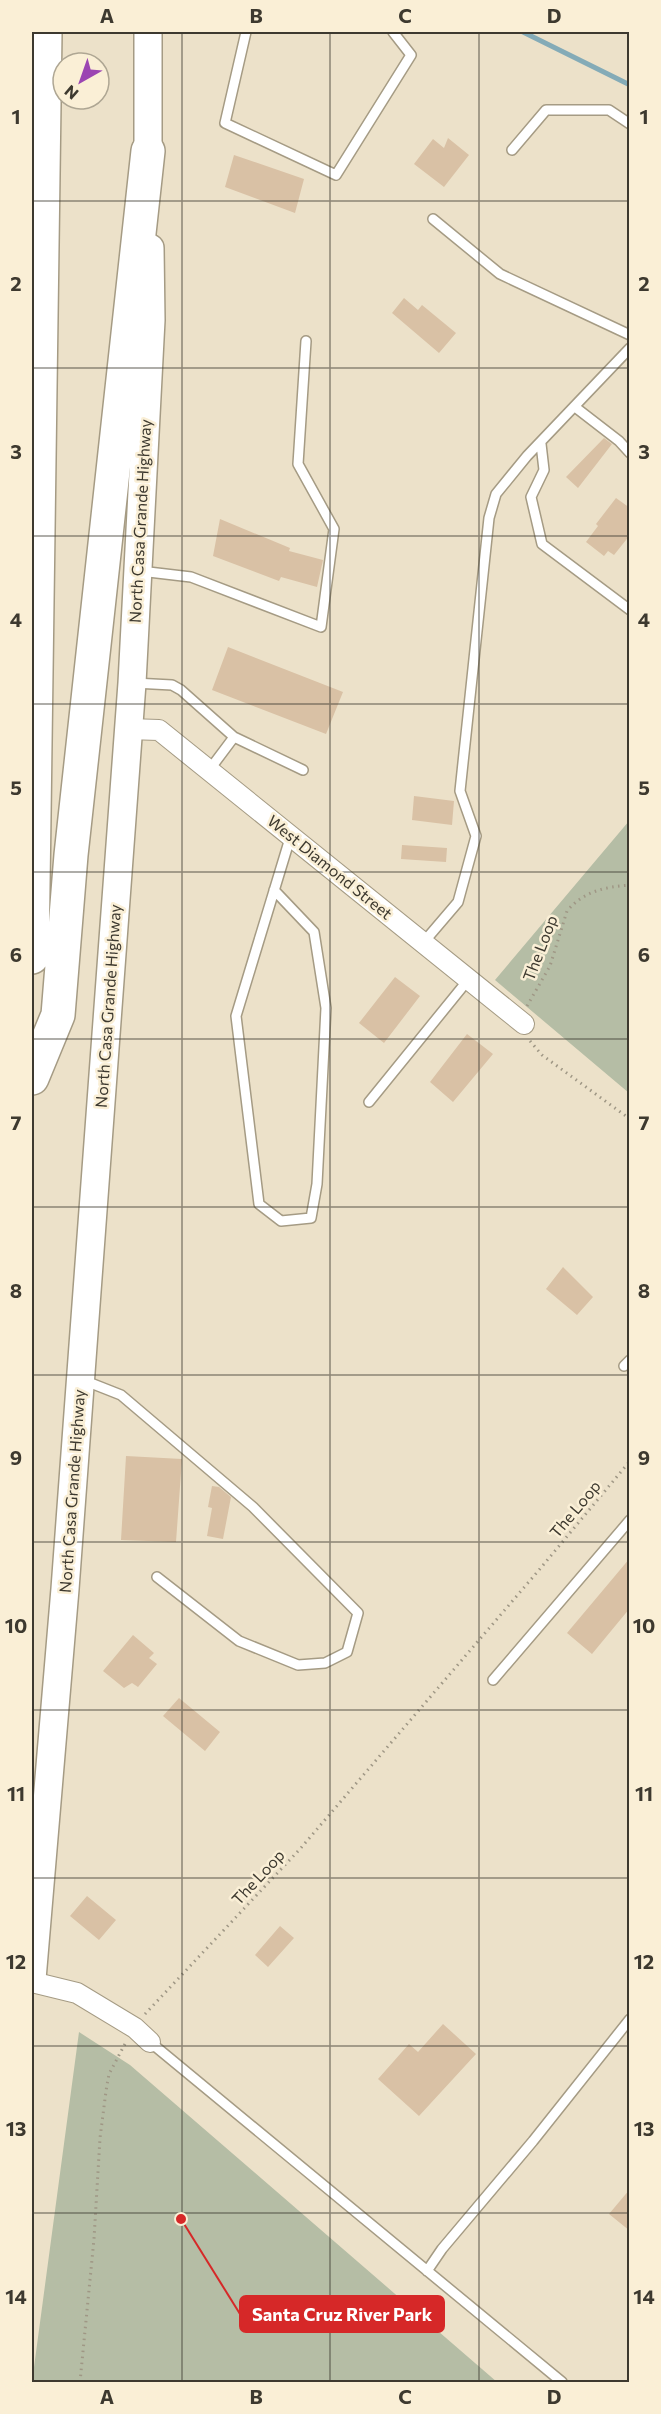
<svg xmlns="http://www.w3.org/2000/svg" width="661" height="2414" viewBox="0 0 661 2414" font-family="Commissioner,sans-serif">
<rect width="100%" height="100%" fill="#ece1c9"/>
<!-- green -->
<path fill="#b5bda5" d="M 629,821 L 629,1093 L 495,980 Z
M 79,2032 L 130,2065 L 497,2382 L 32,2382 Z"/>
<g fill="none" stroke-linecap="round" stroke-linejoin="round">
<!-- stream -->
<path stroke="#84abb7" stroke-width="5" d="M 523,32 L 630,85"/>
</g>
<!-- building -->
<path fill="#d9c1a5" d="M 448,138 L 469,155 L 444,187 L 414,164 L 433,139 L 444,148 Z
M 234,155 L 304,179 L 295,213 L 225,187 Z
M 404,298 L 418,310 L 422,305 L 456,333 L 439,353 L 392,313 Z
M 604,438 L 612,444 L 578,488 L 566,477 Z
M 616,498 L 630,508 L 630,535 L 614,555 L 608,551 L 604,556 L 586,542 L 598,526 L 596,524 Z
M 220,519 L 290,548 L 289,551 L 323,560 L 317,587 L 281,577 L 279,581 L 213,556 Z
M 228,647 L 343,692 L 326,734 L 212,690 Z
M 414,796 L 454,801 L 452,825 L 412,820 Z
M 402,845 L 447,848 L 446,862 L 401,859 Z
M 395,977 L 420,996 L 384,1043 L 359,1023 Z
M 467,1034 L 493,1054 L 453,1102 L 430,1082 Z
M 563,1267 L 593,1297 L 577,1315 L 546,1289 Z
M 126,1456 L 182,1459 L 176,1542 L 121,1540 Z
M 212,1486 L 219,1487 L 231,1497 L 223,1539 L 207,1536 L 212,1508 L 208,1507 Z
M 630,1558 L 630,1608 L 592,1654 L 567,1633 Z
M 133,1635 L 154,1653 L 149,1658 L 157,1664 L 138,1687 L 132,1683 L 124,1688 L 103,1671 Z
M 179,1698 L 220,1732 L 205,1751 L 163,1716 Z
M 87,1896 L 116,1920 L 99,1940 L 70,1916 Z
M 280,1926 L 294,1938 L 268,1967 L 255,1955 Z
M 443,2024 L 476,2054 L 419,2116 L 378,2079 L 409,2044 L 418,2052 Z
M 630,2189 L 630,2231 L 609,2214 Z"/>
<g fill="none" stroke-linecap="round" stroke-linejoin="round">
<!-- service casing -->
<g stroke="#a59b84" stroke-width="12">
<path id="service" d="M 246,32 L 225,123 L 336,175 L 411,55 L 393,32
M 512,150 L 546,110 L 609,110 L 630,124
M 433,219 L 500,274 L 630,335
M 575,407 L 619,441 L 630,453
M 541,444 L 544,470 L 531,497 L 542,544 L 630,610
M 140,571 L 191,577 L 321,627 L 334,529 L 298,464 L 306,341
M 134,683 L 172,685 L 181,690 L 234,737 L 303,770
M 210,769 L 234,737
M 274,890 L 314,932 L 326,1008 L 317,1184 L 311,1218 L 281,1221 L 259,1204 L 236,1016 L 291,835
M 423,943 L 458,902 L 476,836 L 460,791 L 489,518 L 496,494 L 527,456 L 630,348
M 369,1102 L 468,980
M 624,1366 L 630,1360
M 83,1380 L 121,1395 L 253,1507 L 358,1613 L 347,1652 L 325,1663 L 298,1665 L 239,1641 L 157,1577
M 493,1680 L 630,1520
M 150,2042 L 562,2382
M 427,2271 L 442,2249 L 533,2141 L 630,2019"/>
</g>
<!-- minor casing -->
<g stroke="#a59b84" stroke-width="22">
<path id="minor" d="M 128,729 L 159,730 L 524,1024
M 32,1982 L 77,1993 L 135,2028 L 150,2042"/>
</g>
<!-- secondary casing -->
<g stroke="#a59b84" stroke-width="30">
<path id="secondary" d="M 148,32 L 148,170
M 32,1979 L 65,1589 L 132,683 L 151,320 L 150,248"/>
</g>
<!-- motorway casing -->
<g stroke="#a59b84" stroke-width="36">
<path id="motorway" d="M 32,957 L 45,32
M 32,1078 L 58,1015 L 71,855 L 148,151"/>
</g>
<!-- path -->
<path stroke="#9f9785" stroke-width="3" stroke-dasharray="1.5 4.5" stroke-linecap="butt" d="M 527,1006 L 550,966 L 567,911 C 584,891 605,887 630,885
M 530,1041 L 542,1055 L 630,1119
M 145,2014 L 300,1849 L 539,1570 L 630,1461
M 80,2382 L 94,2239 L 100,2138 L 106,2091 L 109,2074 L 126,2042"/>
<!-- service -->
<use href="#service" stroke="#fff" stroke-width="9"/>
<!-- minor -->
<use href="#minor" stroke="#fff" stroke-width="20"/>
<!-- secondary -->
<use href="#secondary" stroke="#fff" stroke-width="27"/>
<!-- motorway -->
<use href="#motorway" stroke="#fff" stroke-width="33"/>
</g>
<!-- grid -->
<path fill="none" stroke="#3d392f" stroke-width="1.5" stroke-opacity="0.55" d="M 182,32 L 182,2382M 330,32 L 330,2382M 479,32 L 479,2382M 32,201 L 630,201M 32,368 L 630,368M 32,536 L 630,536M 32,704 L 630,704M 32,872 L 630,872M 32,1039 L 630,1039M 32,1207 L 630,1207M 32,1375 L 630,1375M 32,1542 L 630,1542M 32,1710 L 630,1710M 32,1878 L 630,1878M 32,2046 L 630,2046M 32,2213 L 630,2213"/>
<g text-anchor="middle" stroke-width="5" stroke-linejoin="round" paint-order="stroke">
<!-- street labels -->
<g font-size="16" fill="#3d392f" stroke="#faefd6">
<text transform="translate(140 521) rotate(-87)" y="6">North Casa Grande Highway</text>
<text transform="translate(330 867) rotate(39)" y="6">West Diamond Street</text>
<text transform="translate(540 948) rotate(-69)" y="6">The Loop</text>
<text transform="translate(108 1006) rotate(-86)" y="6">North Casa Grande Highway</text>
<text transform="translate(72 1491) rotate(-86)" y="6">North Casa Grande Highway</text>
<text transform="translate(575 1509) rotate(-50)" y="6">The Loop</text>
<text transform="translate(258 1877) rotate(-47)" y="6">The Loop</text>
</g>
</g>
<!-- callouts -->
<path fill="none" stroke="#d62828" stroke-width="2" d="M181 2219L240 2314"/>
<circle fill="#d62828" stroke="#faefd6" stroke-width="2" cx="181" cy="2219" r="6"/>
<rect fill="#d62828" stroke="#d62828" stroke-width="2" x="240" y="2296" width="204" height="36" rx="6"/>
<g font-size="18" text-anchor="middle" font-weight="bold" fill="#fff">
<text x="342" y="2321">Santa Cruz River Park</text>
</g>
<!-- border -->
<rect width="661" height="2414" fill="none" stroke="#faefd6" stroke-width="66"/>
<!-- north arrow -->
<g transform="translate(81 81) rotate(220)"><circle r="28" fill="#faefd6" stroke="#aea693" stroke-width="1.5"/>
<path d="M0-4.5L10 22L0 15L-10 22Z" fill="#9b45b2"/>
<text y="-9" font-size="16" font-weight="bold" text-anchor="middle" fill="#3d392f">N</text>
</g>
<rect x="33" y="33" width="595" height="2348" fill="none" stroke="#3d392f" stroke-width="2"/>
<g font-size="20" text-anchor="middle" font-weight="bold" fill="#3d392f">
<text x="107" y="23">A</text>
<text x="256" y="23">B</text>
<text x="405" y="23">C</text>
<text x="554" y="23">D</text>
<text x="16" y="124">1</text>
<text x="644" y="124">1</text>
<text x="16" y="291">2</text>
<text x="644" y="291">2</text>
<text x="16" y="459">3</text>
<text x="644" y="459">3</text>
<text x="16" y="627">4</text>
<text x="644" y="627">4</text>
<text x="16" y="795">5</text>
<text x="644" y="795">5</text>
<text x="16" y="962">6</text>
<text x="644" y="962">6</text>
<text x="16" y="1130">7</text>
<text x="644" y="1130">7</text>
<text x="16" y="1298">8</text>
<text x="644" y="1298">8</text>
<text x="16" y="1465">9</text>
<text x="644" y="1465">9</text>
<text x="16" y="1633">10</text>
<text x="644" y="1633">10</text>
<text x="16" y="1801">11</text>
<text x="644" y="1801">11</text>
<text x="16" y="1969">12</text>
<text x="644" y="1969">12</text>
<text x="16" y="2136">13</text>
<text x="644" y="2136">13</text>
<text x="16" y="2304">14</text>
<text x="644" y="2304">14</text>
<text x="107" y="2404">A</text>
<text x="256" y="2404">B</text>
<text x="405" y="2404">C</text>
<text x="554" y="2404">D</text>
</g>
</svg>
